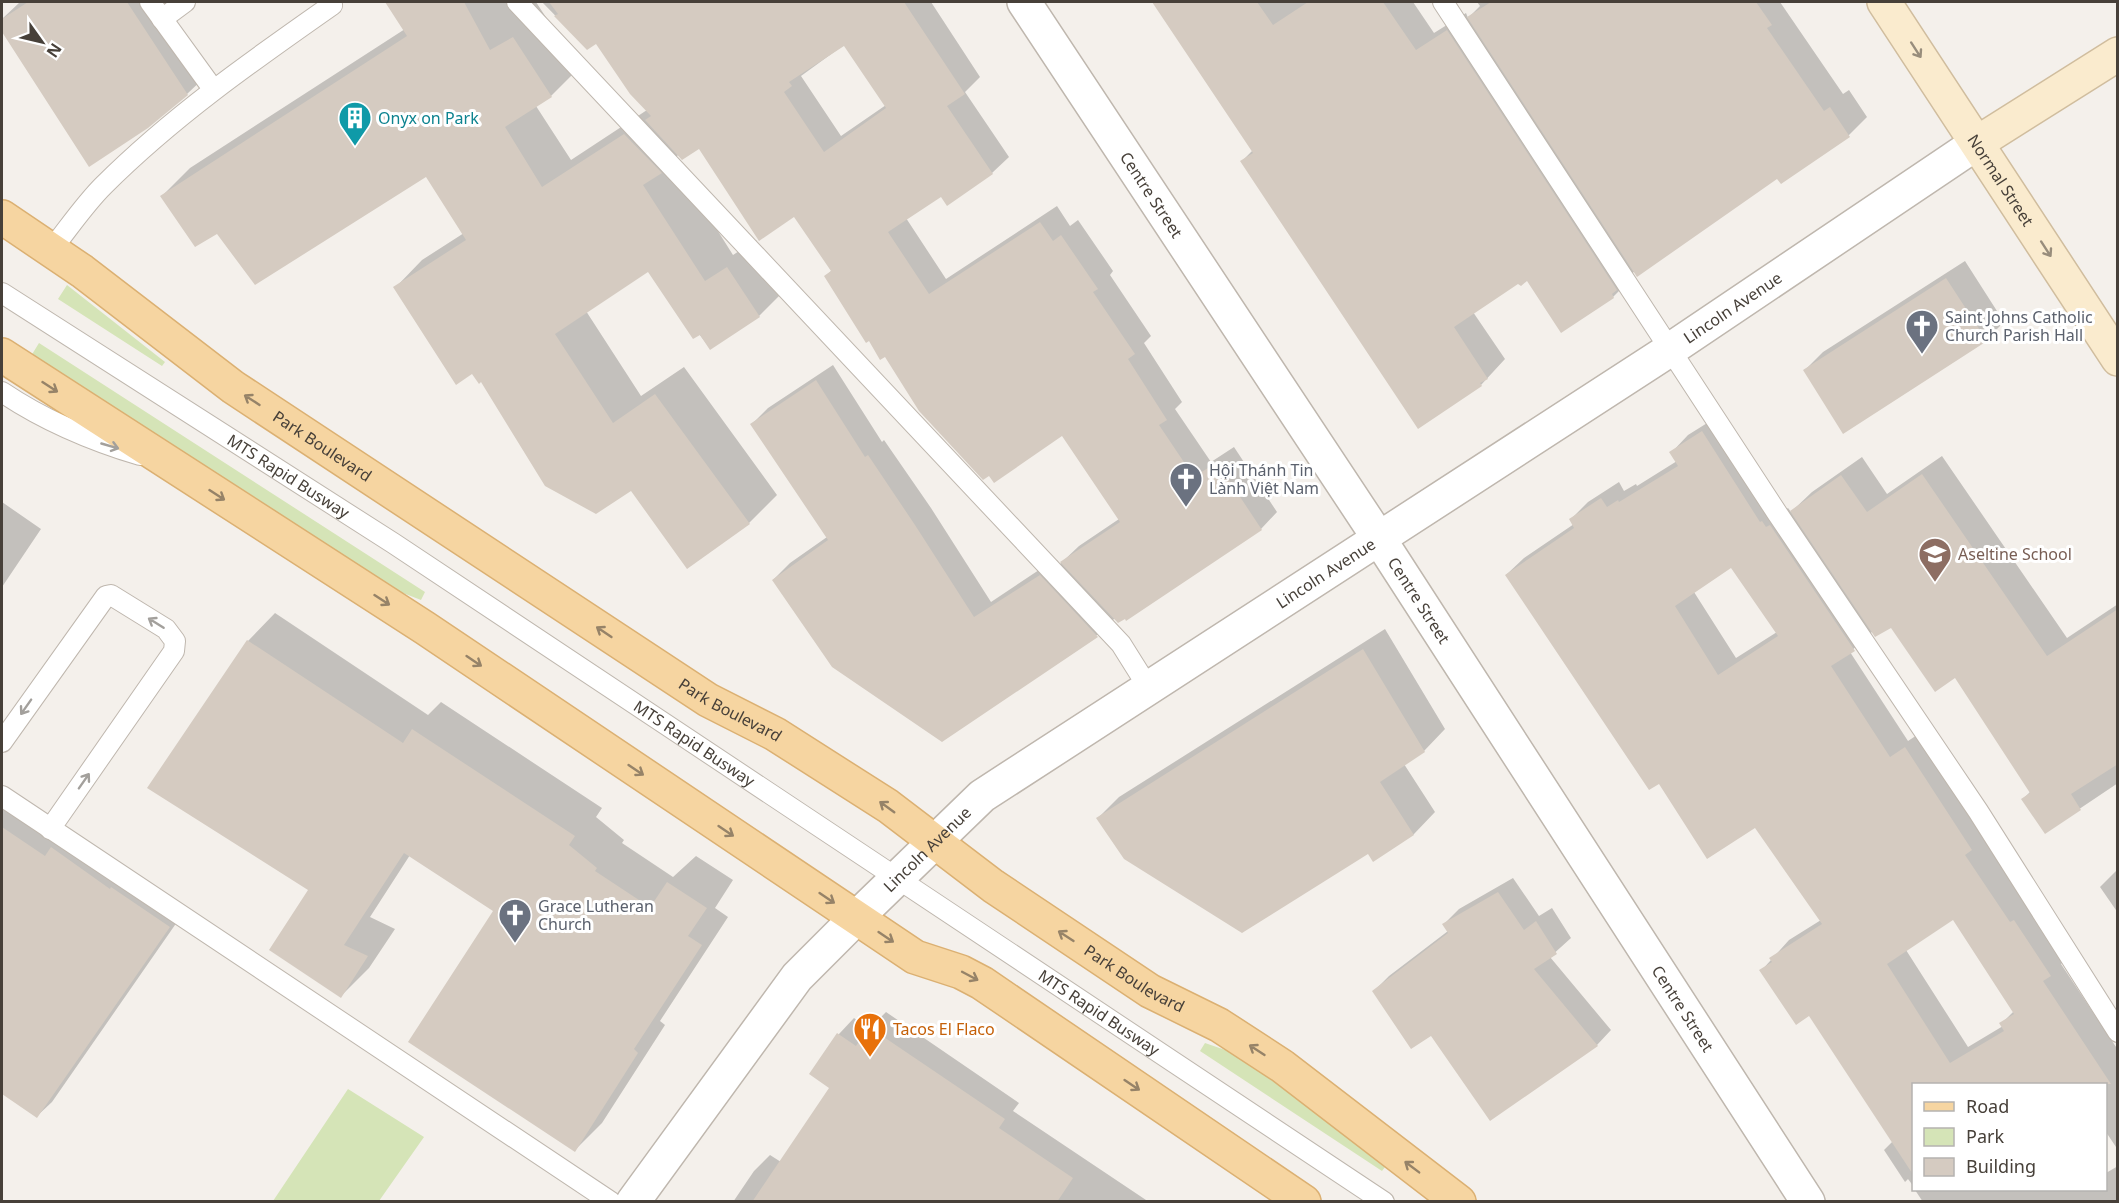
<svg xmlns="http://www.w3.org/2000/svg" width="2119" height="1203" viewBox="0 0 2119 1203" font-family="'Noto Sans',sans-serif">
<rect width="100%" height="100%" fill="#f4f0eb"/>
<!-- green -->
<path fill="#d5e4b7" d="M 67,285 L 165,362 L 162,366 L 58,299 Z
M 39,343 L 425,592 L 421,600 L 385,586 L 256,498 L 31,356 Z
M 1205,1043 L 1234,1053 L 1256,1067 L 1385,1167 L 1382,1171 L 1200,1051 Z
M 348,1089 L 424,1137 L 379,1201 L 273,1201 Z"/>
<!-- shadow -->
<path fill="#0003" fill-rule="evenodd" d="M 20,2 L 157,2 L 206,76 L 187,94 L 89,165 L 2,29 L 2,19 Z
M 386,2 L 536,2 L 579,68 L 551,96 L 536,106 L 571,160 L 647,110 L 596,42 L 587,48 L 542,2 L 931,2 L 980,77 L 965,92 L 1009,157 L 992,173 L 941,195 L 906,218 L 946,279 L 1057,206 L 1070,226 L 1078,220 L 1113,271 L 1110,275 L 1151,336 L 1144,343 L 1182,402 L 1175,409 L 1211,462 L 1234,447 L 1277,512 L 1261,529 L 1115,618 L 1097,635 L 942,740 L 773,580 L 790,563 L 827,537 L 752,424 L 768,408 L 833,365 L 882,442 L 884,440 L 931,508 L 991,602 L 1051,562 L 1057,560 L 1060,564 L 1079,546 L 1119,519 L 1062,434 L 886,355 L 826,276 L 832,270 L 794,215 L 700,147 L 679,154 L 673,160 L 733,255 L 756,240 L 787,288 L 759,316 L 710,348 L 649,270 L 586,311 L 641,396 L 684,367 L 777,495 L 749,523 L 688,567 L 631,489 L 481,380 L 395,288 L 422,260 L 464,233 L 427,175 L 218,232 L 162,196 L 190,168 L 405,29 ZM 845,44 L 886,105 L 841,136 L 801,76 Z
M 1154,2 L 1413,2 L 1434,33 L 1466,13 L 1468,18 L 1480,6 L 1477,2 L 1780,2 L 1843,94 L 1849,90 L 1867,117 L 1849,135 L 1781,182 L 1778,177 L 1635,271 L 1629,276 L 1631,279 L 1613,297 L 1528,279 L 1519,282 L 1473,312 L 1505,359 L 1481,385 L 1242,161 L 1253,150 Z
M 1965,261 L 2004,322 L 1986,340 L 1804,371 L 1823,352 Z
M 1720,415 L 1784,511 L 1788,508 L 1791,512 L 1812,492 L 1862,457 L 1887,494 L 1942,456 L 2067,638 L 2118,604 L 2118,783 L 2045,832 L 2023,799 L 2031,791 L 1956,676 L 1891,626 L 1873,631 L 1850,652 L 1908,741 L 1923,731 L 1989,831 L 1983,837 L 2028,906 L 2067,958 L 2061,964 L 2118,1050 L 2118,1150 L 2106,1132 L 2106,1084 L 1914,1084 L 1914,1187 L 1908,1179 L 1905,1182 L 1884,1150 L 1893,1141 L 1810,1014 L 1761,971 L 1789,940 L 1821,920 L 1755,826 L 1659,782 L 1506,575 L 1524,558 L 1574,524 L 1571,519 L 1588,502 L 1619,482 L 1624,491 L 1636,484 L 1637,486 L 1677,461 L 1671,453 L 1688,435 ZM 1732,565 L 1777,632 L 1736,658 L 1694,592 ZM 1954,918 L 2014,1011 L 2001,1024 L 2003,1026 L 1968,1047 L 1906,950 Z
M 2,502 L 41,529 L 2,587 Z
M 275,613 L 428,715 L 441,702 L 602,808 L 596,817 L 624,840 L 622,843 L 673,877 L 696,856 L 733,880 L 715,908 L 728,917 L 660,1021 L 665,1025 L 602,1123 L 575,1150 L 495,911 L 410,855 L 370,917 L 395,929 L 369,968 L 341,996 L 310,890 L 248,641 Z
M 1385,629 L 1445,729 L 1424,751 L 1404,764 L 1435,812 L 1414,834 L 1374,859 L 1368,852 L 1098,818 L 1119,797 Z
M 2,804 L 184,912 L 52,1102 L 37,1116 L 2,1092 Z
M 2118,869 L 2118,913 L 2100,887 Z
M 1513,878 L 1539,916 L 1552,908 L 1571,938 L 1550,957 L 1611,1030 L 1597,1045 L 1431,1034 L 1374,991 L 1389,976 L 1448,931 L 1444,924 L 1459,909 Z
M 886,1012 L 1019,1103 L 1013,1111 L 1149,1202 L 733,1202 L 754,1171 L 770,1155 L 781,1162 L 831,1087 L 811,1074 L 839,1034 L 854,1018 L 869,1029 Z
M 2118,1166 L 2118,1202 L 1923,1202 L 1915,1190 L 2106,1190 L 2106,1173 Z"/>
<!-- building -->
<path fill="#d5cbc1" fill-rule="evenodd" d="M 28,2 L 127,2 L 188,95 L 148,128 L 89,167 L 2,32 L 2,19 Z
M 385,2 L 464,2 L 490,50 L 513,37 L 552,97 L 505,127 L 542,187 L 624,134 L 662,173 L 643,185 L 705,281 L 727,267 L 760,317 L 710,350 L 700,335 L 693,339 L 648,272 L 555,334 L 613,423 L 655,394 L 750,524 L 687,569 L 631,491 L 596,514 L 545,486 L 481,382 L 479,384 L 472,374 L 456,385 L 393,287 L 466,240 L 426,177 L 255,285 L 217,234 L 195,247 L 160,196 L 407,36 Z
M 549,2 L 904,2 L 965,94 L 947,106 L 993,174 L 947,206 L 941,197 L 888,232 L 929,294 L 1040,222 L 1053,241 L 1061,235 L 1098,289 L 1093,292 L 1135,354 L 1128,359 L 1167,420 L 1159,425 L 1194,477 L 1217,462 L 1262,530 L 1126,621 L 1125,619 L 1118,623 L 1060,562 L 1120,522 L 1062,436 L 994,483 L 989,476 L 983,480 L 919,411 L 885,357 L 880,360 L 869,341 L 866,343 L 824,276 L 831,271 L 794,217 L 759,241 L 699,149 L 682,160 L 645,120 L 651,116 L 630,94 L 596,44 L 587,50 L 554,16 L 558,14 ZM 844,46 L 886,108 L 824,152 L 784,92 L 792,86 L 789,82 Z
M 1152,2 L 1257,2 L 1273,25 L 1308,2 L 1383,2 L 1416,50 L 1447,30 L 1617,290 L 1612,294 L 1614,298 L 1561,333 L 1527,281 L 1521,286 L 1518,284 L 1454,327 L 1488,379 L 1480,383 L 1482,386 L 1418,429 L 1240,161 L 1253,153 Z
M 1491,2 L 1756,2 L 1772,25 L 1767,28 L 1824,111 L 1830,107 L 1850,137 L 1781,184 L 1777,179 L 1637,277 L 1467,17 Z
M 1946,278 L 1987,341 L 1843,434 L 1803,370 Z
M 816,380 L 865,457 L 868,455 L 915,525 L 974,617 L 1040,575 L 1098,637 L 942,742 L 832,667 L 772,580 L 828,540 L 750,424 Z
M 1702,431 L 1760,522 L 1762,521 L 1766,527 L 1770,525 L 1855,651 L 1831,666 L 1890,757 L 1905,747 L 1972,850 L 1965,855 L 2010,922 L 2014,920 L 2051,976 L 2043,981 L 2111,1084 L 1914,1084 L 1914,1176 L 1809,1016 L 1796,1025 L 1759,970 L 1772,962 L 1769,958 L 1822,924 L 1755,828 L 1707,859 L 1659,784 L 1649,790 L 1505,575 L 1574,528 L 1569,519 L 1601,498 L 1607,507 L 1618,500 L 1619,502 L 1678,466 L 1669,452 ZM 1731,568 L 1778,636 L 1718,675 L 1675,606 ZM 1953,920 L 2014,1014 L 1999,1023 L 2004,1031 L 1950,1063 L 1887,964 Z
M 1922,474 L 2047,656 L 2118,609 L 2118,764 L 2071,794 L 2081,810 L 2045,834 L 2021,799 L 2030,793 L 1955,678 L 1935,692 L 1891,628 L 1875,637 L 1790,511 L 1841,475 L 1867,512 Z
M 247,640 L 403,743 L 412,729 L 575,836 L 569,845 L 597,868 L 595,871 L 645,904 L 649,900 L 653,903 L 667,882 L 707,908 L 688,936 L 702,945 L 634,1049 L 638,1053 L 575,1152 L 408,1042 L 493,911 L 404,853 L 344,945 L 368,956 L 341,998 L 269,950 L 308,890 L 147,788 Z
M 1363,649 L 1425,752 L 1380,782 L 1414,835 L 1373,862 L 1368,854 L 1242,933 L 1124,859 L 1096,818 Z
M 2,827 L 45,856 L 51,847 L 110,889 L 111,887 L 170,927 L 37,1118 L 2,1094 Z
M 1498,892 L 1524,930 L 1536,921 L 1557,954 L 1534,969 L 1598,1046 L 1490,1121 L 1431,1036 L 1411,1049 L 1372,991 L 1448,933 L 1442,924 Z
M 869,1027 L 1005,1119 L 999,1128 L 1073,1178 L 1057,1202 L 752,1202 L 829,1088 L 809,1074 L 837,1033 L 856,1046 Z"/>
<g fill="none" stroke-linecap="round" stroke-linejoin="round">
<!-- service casing -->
<g stroke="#bfb7ae" stroke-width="22">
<g id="service">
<path d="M 150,2 L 213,89"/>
<path d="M 517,2 L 1121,644 L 1148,687"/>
<path d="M 1443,2 L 1777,513 L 1978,811 L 2118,1032"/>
<path d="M 162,19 L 185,2"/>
<path d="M 51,250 C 68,229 84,205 103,186 C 172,117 252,61 332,5 L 331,2"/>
<path id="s1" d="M 2,293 L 393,543 L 1384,1202"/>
<path d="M 2,392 C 45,421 90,440 140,455"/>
<path d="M 2,742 L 106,596 L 111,595 L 166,629 L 175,641 L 174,651 L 50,829"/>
<path d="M 2,796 L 611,1202"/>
</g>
</g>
<!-- minor casing -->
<g stroke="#bfb7ae" stroke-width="36">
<path id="minor" d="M 633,1202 L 797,977 L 856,918"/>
</g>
<!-- tertiary casing -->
<g stroke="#bfb7ae" stroke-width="36">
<g id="tertiary">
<path id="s2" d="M 1024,2 L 1378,537 L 1808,1202"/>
<path id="s3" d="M 856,918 L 982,796 L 1671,349 L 1977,143"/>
</g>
</g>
<!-- secondary casing -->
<g stroke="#d0bd9e" stroke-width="36">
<g id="secondary">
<path id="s4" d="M 1884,2 L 2118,359"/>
<path d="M 1977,143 L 2118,54"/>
</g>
</g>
<!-- primary casing -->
<g stroke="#dbb072" stroke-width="36">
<g id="primary">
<path id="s5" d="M 2,217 L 82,271 L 233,387 L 708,700 L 775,734 L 888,806 L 993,886 L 1150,991 L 1219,1025 L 1282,1066 L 1459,1202"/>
<path d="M 2,355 L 425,628 L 915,957 L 961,972 L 982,983 L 1304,1202"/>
</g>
</g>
<!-- service -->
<use href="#service" stroke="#fff" stroke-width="20"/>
<!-- minor -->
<use href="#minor" stroke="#fff" stroke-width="33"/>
<!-- tertiary -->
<use href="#tertiary" stroke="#fff" stroke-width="33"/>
<!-- secondary -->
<use href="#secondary" stroke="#faebce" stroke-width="33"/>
<!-- primary -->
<use href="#primary" stroke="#f6d5a1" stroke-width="33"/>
</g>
<!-- one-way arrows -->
<defs><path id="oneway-shaft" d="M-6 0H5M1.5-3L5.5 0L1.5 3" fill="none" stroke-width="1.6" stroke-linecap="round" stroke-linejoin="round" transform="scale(1.5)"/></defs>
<g stroke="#988d7c">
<use href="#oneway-shaft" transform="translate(1916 50) rotate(57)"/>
<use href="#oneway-shaft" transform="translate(2046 249) rotate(57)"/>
</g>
<g stroke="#968368">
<use href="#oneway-shaft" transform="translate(50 387) rotate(33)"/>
<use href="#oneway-shaft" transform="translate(252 400) rotate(-147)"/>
<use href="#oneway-shaft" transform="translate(217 495) rotate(33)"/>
<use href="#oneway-shaft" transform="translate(382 600) rotate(33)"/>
<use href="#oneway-shaft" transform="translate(604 632) rotate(-146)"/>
<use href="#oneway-shaft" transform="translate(474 661) rotate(34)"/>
<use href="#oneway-shaft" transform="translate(636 770) rotate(34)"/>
<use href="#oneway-shaft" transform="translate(887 807) rotate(-144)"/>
<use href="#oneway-shaft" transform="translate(726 831) rotate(34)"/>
<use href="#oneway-shaft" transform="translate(827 898) rotate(34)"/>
<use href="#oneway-shaft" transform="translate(1066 936) rotate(-147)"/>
<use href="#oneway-shaft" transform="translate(886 937) rotate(34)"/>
<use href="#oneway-shaft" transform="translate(970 976) rotate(28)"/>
<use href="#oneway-shaft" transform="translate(1257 1050) rotate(-147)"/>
<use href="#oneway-shaft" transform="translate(1132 1085) rotate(34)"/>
<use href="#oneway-shaft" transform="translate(1412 1167) rotate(-143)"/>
</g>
<g stroke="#a3a09c">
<use href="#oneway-shaft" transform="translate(110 446) rotate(16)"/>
<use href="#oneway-shaft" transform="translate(156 623) rotate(-148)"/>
<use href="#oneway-shaft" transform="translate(26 707) rotate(125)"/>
<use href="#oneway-shaft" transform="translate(84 781) rotate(-55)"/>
</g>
<!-- icons -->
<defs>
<g id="building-pin" transform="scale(1.725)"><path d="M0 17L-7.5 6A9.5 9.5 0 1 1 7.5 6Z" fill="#0f9aa8" stroke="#fff"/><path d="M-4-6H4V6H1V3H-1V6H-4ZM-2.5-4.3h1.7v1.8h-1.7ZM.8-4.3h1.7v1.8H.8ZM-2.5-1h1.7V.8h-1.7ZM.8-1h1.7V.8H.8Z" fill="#fff"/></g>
<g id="church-pin" transform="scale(1.725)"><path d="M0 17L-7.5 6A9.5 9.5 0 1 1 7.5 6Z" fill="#6b7280" stroke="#fff"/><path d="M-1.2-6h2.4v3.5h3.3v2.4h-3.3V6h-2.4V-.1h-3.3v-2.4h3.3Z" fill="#fff"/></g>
<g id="school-pin" transform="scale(1.725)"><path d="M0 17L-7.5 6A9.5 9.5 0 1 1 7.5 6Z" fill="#8d6e63" stroke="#fff"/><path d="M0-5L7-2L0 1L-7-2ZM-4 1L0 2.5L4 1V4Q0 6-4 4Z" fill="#fff"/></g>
<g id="restaurant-pin" transform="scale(1.725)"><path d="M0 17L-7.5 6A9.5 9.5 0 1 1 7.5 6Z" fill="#e8710a" stroke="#fff"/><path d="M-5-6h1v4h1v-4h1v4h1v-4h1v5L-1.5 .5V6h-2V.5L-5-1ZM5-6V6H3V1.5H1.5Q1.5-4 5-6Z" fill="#fff"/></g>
</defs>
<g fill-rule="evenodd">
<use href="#building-pin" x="355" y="118"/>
<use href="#church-pin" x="1922" y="326"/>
<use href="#church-pin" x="1186" y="479"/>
<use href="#school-pin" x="1935" y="554"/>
<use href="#church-pin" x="515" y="915"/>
<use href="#restaurant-pin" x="870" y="1029"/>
</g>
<g text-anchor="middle" stroke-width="6" stroke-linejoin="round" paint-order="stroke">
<!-- culture labels -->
<g font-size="16" fill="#0d838f" stroke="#fff" text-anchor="start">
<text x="378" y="124">Onyx on Park</text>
</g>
<!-- street labels -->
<g font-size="16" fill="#474039" stroke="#fff">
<text dy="6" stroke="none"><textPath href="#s4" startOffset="213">Normal Street</textPath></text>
<text dy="6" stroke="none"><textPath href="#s2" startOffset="231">Centre Street</textPath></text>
<text dy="6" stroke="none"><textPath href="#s3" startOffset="1071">Lincoln Avenue</textPath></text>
<text dy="6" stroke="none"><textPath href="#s5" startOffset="394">Park Boulevard</textPath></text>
<text dy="6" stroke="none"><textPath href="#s1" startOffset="340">MTS Rapid Busway</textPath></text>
<text dy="6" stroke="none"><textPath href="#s3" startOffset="585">Lincoln Avenue</textPath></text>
<text dy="6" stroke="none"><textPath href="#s2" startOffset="717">Centre Street</textPath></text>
<text dy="6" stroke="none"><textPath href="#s5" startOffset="880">Park Boulevard</textPath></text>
<text dy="6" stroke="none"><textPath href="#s1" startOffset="826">MTS Rapid Busway</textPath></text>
<text dy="6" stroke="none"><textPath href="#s3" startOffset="99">Lincoln Avenue</textPath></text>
<text dy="6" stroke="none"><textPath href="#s5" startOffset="1366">Park Boulevard</textPath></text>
<text dy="6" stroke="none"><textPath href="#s2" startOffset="1203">Centre Street</textPath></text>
<text dy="6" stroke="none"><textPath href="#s1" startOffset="1312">MTS Rapid Busway</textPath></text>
</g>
<!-- worship labels -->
<g font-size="16" fill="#5b616d" stroke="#fff" text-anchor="start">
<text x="1945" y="323">Saint Johns Catholic<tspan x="1945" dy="18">Church Parish Hall</tspan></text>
<text x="1209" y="476">Hội Thánh Tin<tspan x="1209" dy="18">Lành Việt Nam</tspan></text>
<text x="538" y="912">Grace Lutheran<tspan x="538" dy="18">Church</tspan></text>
</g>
<!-- education labels -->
<g font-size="16" fill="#785e54" stroke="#fff" text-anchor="start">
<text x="1958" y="560">Aseltine School</text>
</g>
<!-- food labels -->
<g font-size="16" fill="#c56008" stroke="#fff" text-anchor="start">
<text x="893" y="1035">Tacos El Flaco</text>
</g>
</g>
<!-- border -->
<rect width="2119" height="1203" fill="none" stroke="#474039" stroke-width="6"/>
<!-- legend -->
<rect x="1912" y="1083" width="195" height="108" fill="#ffffff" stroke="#b5b3b0" stroke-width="1.5"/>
<rect x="1924" y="1102" width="30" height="9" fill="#f6d5a1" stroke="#b5b3b0" stroke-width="1.5"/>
<text x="1966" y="1113" font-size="18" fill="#474039">Road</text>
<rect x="1924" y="1128" width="30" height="18" fill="#d5e4b7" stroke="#b5b3b0" stroke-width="1.5"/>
<text x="1966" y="1143" font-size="18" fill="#474039">Park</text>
<rect x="1924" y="1158" width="30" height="18" fill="#d5cbc1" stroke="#b5b3b0" stroke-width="1.5"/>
<text x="1966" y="1173" font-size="18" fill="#474039">Building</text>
<!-- north arrow -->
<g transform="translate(42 42) rotate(124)" stroke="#ffffff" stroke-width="4.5" paint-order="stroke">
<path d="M0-4.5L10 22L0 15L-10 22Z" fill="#474039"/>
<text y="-9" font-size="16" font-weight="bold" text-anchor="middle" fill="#474039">N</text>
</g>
</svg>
